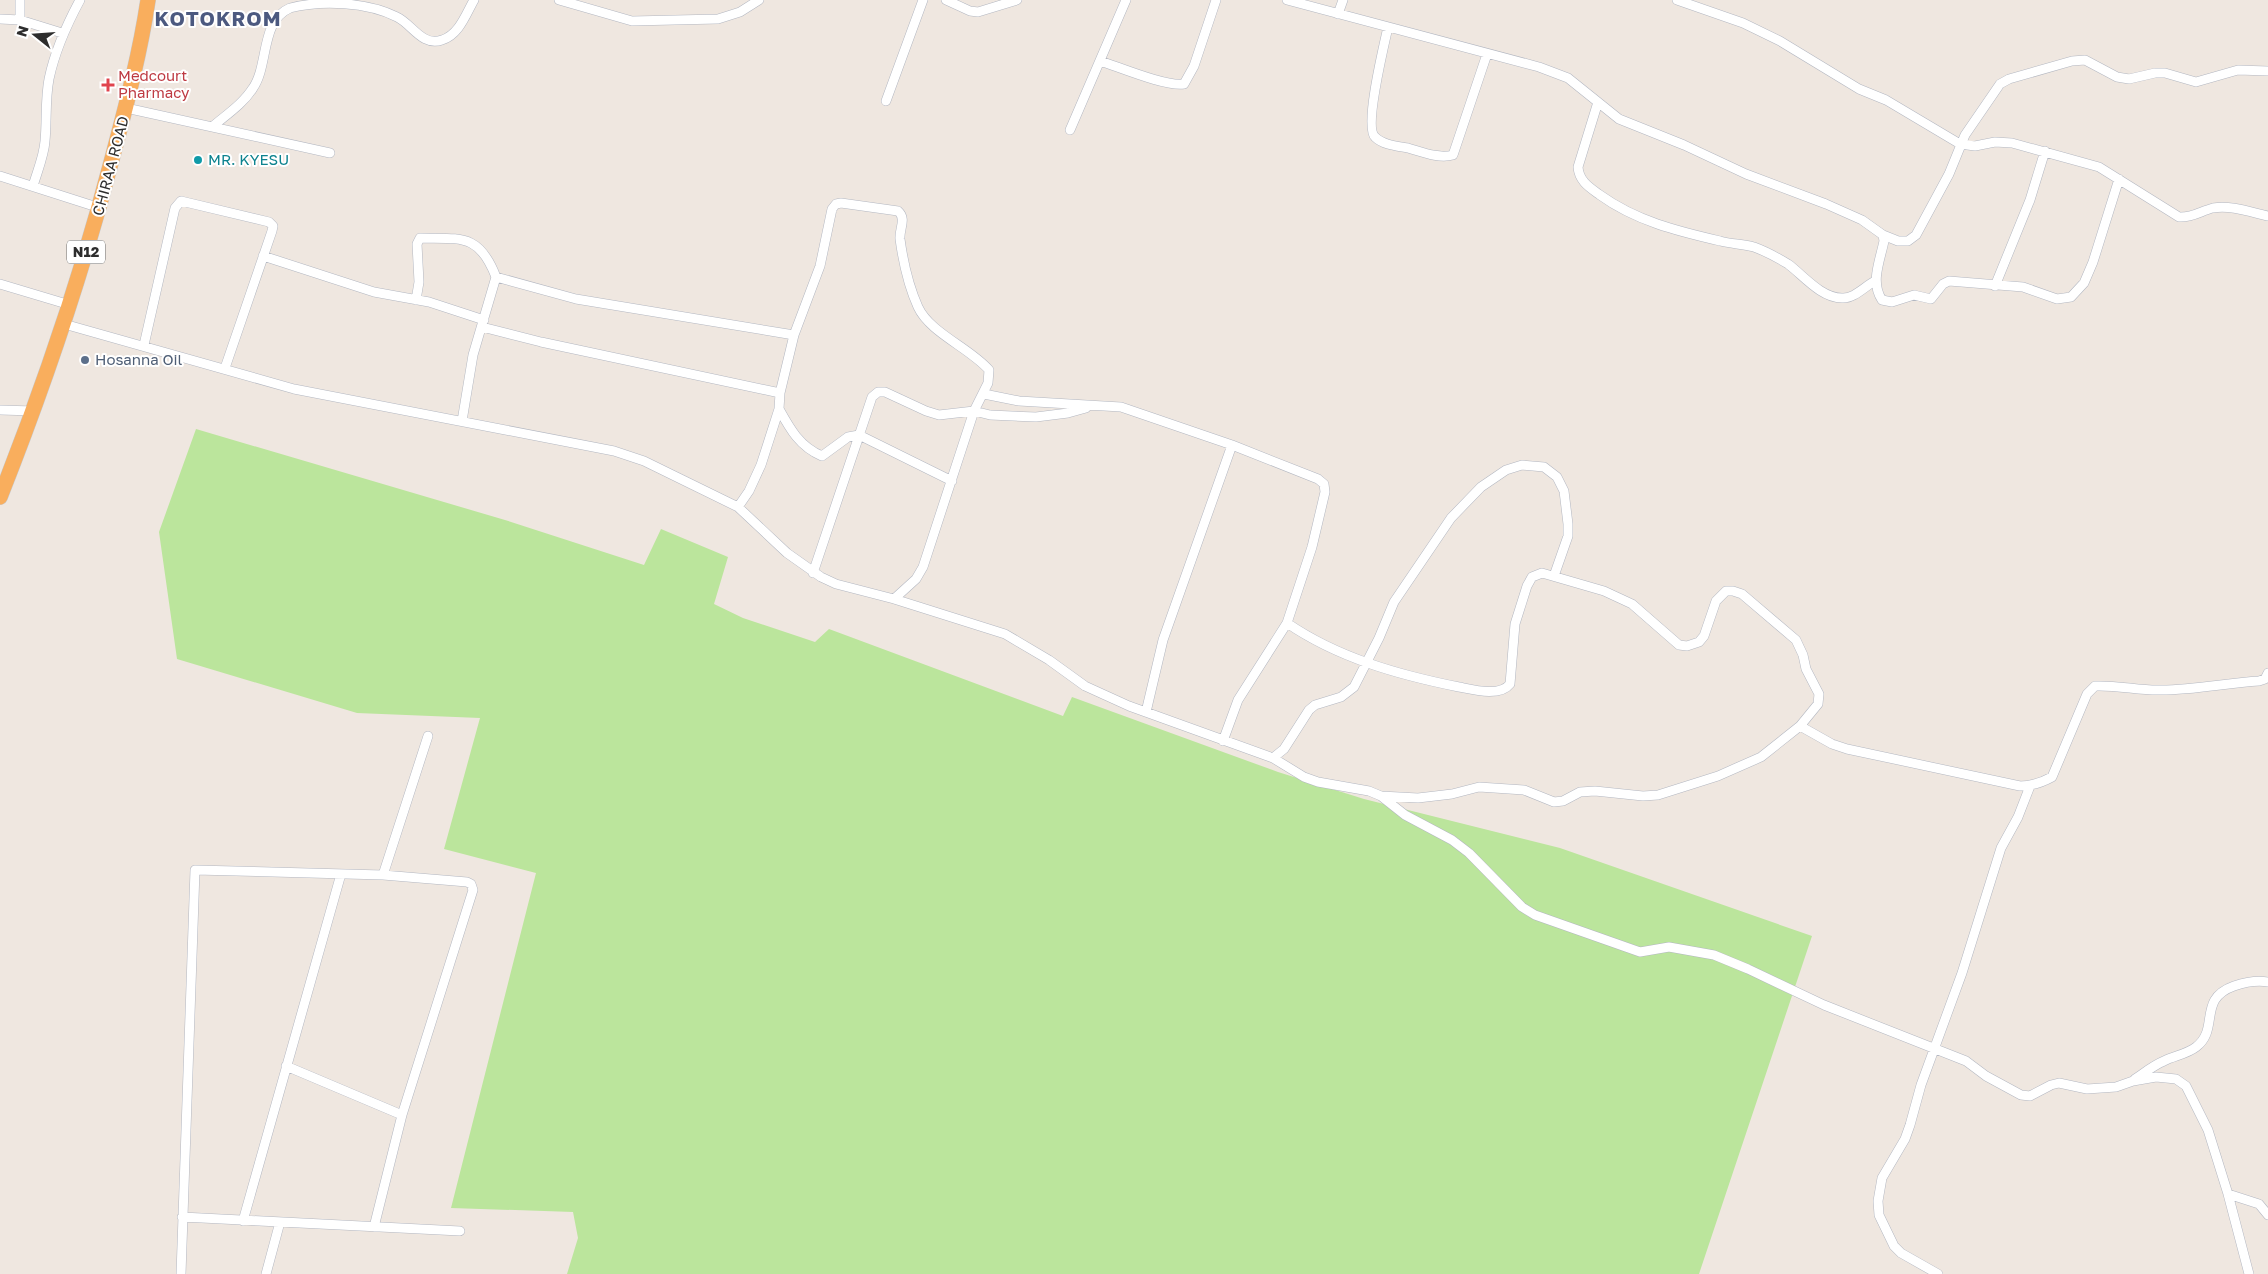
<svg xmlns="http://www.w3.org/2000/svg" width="2268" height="1274" viewBox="0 0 2268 1274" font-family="'Golos Text',sans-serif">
<rect width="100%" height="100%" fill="#efe7e0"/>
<!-- green -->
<path fill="#bbe59c" d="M 196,429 L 505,520 L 644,565 L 661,529 L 728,557 L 714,604 L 743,618 L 815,642 L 829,629 L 1063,716 L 1072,697 L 1278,772 L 1364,799 L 1560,848 L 1812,936 L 1699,1274 L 567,1274 L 578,1238 L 573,1212 L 451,1208 L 536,873 L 444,849 L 480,718 L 357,713 L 177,659 L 159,532 Z"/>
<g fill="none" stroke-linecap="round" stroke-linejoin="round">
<!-- minor casing -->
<g stroke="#b3b7c1" stroke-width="10">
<path id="minor" d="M 20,0 L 20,20
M 559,0 L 632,21 L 718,19 L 740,12 L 759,0
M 946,0 L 970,11 L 978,12 L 1017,0
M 1287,0 L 1539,67 L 1568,78 L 1619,119 L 1684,145 L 1746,174 L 1826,204 L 1862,220 L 1883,235 L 1898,241 L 1908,241 L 1916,235 L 1949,174 L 1965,135 L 2000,84 L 2009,79 L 2072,61 L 2085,60 L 2117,77 L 2129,79 L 2155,73 L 2165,73 L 2196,82 L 2238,70 L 2268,71
M 1677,0 L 1743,23 L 1780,41 L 1859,89 L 1886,100 L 1960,144 L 1975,146 L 1995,142 L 2012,143 L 2099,167 L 2179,217 C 2192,218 2201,211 2213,208 C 2231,205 2250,212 2268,216
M 1338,14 L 1343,0
M 0,19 L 20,20 L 62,33
M 1388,27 C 1384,45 1364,127 1375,137 C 1383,145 1397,146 1408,148 C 1422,152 1439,159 1453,155 L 1487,54
M 1100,61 C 1119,67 1166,87 1184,84 L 1194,66 L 1216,0
M 886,101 L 923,0
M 1598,102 L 1578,167 C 1579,181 1589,187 1600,195 C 1636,221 1677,231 1720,241 C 1731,244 1743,244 1754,247 C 1765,251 1778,258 1788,264 C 1803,275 1821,298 1842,298 C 1854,299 1865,286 1875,281
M 126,108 L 330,153
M 212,127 C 226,115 243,104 253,88 C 269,65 260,21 290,8 C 322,0 367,2 397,17 C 412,24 422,47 442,40 C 459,35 466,14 474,0
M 1070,130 L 1126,0
M 0,176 L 100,208
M 33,186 C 37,172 44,156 45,141 C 47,121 45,100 49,79 C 55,50 66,26 80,0
M 1883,235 L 1884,241 C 1880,261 1870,282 1882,300 L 1892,302 L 1914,295 L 1931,299 L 1943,284 L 1949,281 L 2023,287 L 2057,299 L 2071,297 L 2084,283 L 2093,262 L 2119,179
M 263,256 L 374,292 L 429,302 L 484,320
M 496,277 L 576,299 L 794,335
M 0,284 L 70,305
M 1995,286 L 2030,200 L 2045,151
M 416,300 L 419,282 L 417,244 L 420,238 C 461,239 479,233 496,277 L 473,355 L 462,421
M 64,324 L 294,389 L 614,451 L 644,461 L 738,507 L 787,553 L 821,577 L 836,584 L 894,599 L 1005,634 L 1049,660 L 1085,686 L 1129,706 L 1273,758 L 1304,777 L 1318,782 L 1369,791 L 1381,796 L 1405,815 L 1452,840 L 1469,853 L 1522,907 L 1535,915 L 1640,952 L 1669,947 L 1714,955 L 1748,969 L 1824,1005 L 1966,1061 L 1986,1076 L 2021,1095 L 2030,1096 L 2051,1085 L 2059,1083 L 2087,1089 L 2116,1087 L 2133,1081 L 2156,1077 L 2176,1079 L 2186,1086 L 2208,1130 L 2228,1194 L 2249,1274
M 482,327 L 541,342 L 780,393
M 144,345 L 175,208 L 181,201 L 269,222 L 273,226 L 272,231 L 225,368
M 984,394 L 1019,401 L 1121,407 L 1232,445 L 1318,479 L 1324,484 L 1325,492 L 1312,547 L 1287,623 L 1238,700 L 1223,741
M 779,409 C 790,429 800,447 822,456 L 848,437 L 859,435 L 952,481
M 0,410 L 34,411
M 738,507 L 749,491 L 761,465 L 779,409 L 780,393 L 794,335 L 820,266 L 832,209 L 836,204 L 841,203 L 898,211 C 907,219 899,229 900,239 C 903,261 909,287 918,307 C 930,333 970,348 989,370 L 988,383 L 974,411 L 923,567 L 916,579 L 894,599
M 813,573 L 872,397 L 878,392 L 885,392 L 926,411 L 939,415 L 974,411 L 990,415 L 1036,417 L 1068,413 L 1086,408
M 1287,623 C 1338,658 1399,675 1459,687 C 1474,690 1500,697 1510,684 L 1515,624 L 1527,586 L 1532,577 L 1542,573 L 1604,591 L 1632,604 L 1679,645 L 1687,646 L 1699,642 L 1704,636 L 1716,601 L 1726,591 L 1733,591 L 1742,594 L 1796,640 L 1803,655 L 1806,669 L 1819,694 L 1818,704 L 1800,726 L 1761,757 L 1718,776 L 1658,795 L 1643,796 L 1595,791 L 1580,792 L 1563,801 L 1554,802 L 1524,790 L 1479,787 L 1452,794 L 1418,798 L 1381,796
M 1146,712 L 1163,640 L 1232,445
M 1800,726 L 1832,744 L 1847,749 L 2020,786 C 2032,786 2041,783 2052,777 L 2087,694 L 2095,686 C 2116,685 2137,690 2157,690 C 2191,691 2225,683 2259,681 L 2265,679 L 2268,673
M 1273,758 L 1284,749 L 1309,710 L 1315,705 L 1341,697 L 1354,687 L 1379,638 L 1394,602 L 1451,518 L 1481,487 L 1506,470 L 1522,465 L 1544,467 L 1557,477 L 1564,491 L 1568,524 L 1568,536 L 1554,576
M 383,875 L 428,736
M 286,1066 L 402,1115
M 2135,1079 C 2144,1073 2154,1065 2164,1061 C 2174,1056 2187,1054 2196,1047 C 2220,1029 2197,999 2234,986 C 2246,982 2256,980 2268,982
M 2228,1194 L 2259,1204 L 2268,1215
M 182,1217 L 460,1231
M 243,1221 L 341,874
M 181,1274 L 195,870 L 383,875 L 467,882 L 471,884 L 473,890 L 402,1115 L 374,1227
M 266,1274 L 280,1222
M 1938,1274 L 1901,1253 L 1894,1246 L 1879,1215 L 1878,1201 L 1882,1178 L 1905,1139 L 1910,1125 L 1921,1085 L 1962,973 L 2001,848 L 2018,817 L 2030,786"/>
</g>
<!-- trunk casing -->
<g stroke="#c8c8c8" stroke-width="16">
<path id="trunk" d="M 0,497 C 44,386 82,274 112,159 C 126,106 140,54 148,0"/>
</g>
<!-- minor -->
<use href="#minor" stroke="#fff" stroke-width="9"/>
<!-- trunk -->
<use href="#trunk" stroke="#f9ae5d" stroke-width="15"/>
</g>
<!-- markers -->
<path fill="#e0444e" stroke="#fff" stroke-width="2" d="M105.5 77.5h5v5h5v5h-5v5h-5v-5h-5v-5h5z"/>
<circle fill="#0f9aa8" stroke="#fff" stroke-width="2" cx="198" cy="160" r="5"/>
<circle fill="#5c6f8a" stroke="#fff" stroke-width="2" cx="85" cy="360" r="5"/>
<g text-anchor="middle" stroke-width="4" stroke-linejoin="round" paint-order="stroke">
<!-- shield labels -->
<rect fill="#fff" stroke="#6c6c6c" stroke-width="1" x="67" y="240.5" width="38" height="23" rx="4"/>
<g font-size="14" font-weight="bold" fill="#2d2d2d">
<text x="86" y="257">N12</text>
</g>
<!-- health labels -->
<g font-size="15" fill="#be3a42" stroke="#fff" text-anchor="start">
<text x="118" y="81">Medcourt<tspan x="118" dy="17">Pharmacy</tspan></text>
</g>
<!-- culture labels -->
<g font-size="15" fill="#0d838f" stroke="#fff" text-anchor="start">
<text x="208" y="165">MR. KYESU</text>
</g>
<!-- street labels -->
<g font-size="15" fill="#2d2d2d" stroke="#fff">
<text transform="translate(111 166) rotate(-75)" y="5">CHIRAA ROAD</text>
</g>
<!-- service labels -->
<g font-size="15" fill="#4e5e75" stroke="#fff" text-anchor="start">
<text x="95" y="365">Hosanna Oil</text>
</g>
<!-- district labels -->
<g font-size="20" font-weight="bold" letter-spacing="1" fill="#4c597f" stroke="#fff">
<text x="218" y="26">KOTOKROM</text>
</g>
</g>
<!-- north arrow -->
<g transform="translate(35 35) rotate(287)" stroke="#ffffff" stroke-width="4" paint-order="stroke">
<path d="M0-4L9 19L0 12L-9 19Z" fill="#2d2d2d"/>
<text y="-8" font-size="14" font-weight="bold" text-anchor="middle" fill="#2d2d2d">N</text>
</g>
</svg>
